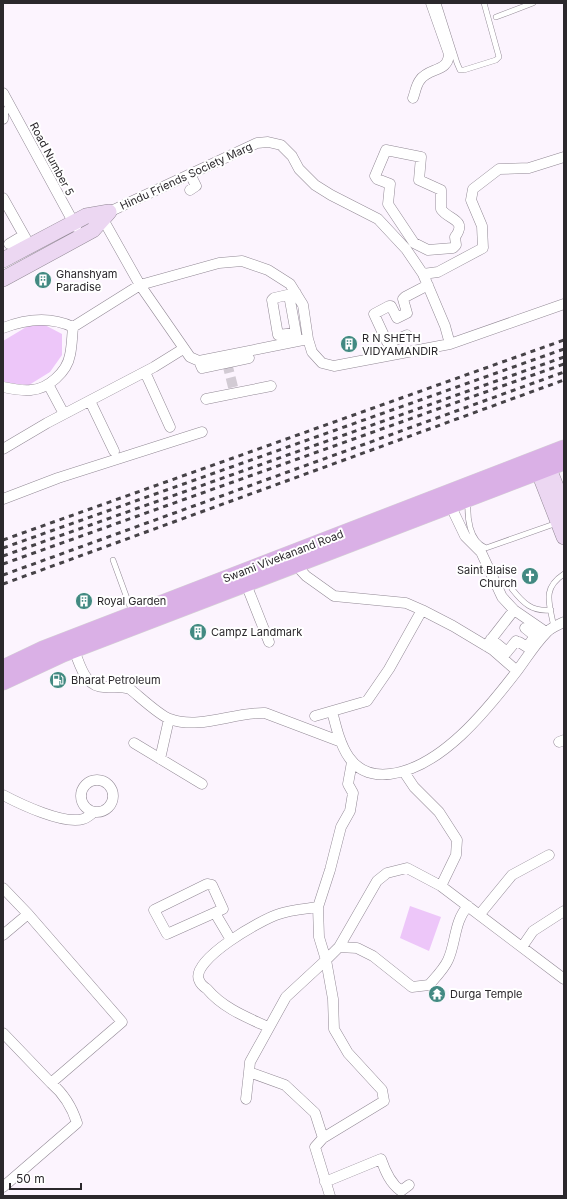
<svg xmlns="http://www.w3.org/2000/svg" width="567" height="1199" viewBox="0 0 567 1199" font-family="Inter,sans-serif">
<rect width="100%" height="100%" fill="#fcf4fe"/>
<!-- green -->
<path fill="#edc6f9" d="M 43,324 L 62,334 L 62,355 L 50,372 L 29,385 L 6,383 L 3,380 L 3,341 L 28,326 Z
M 410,906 L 441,917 L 429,951 L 400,938 Z"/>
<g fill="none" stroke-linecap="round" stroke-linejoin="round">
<!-- street-tunnel -->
<path stroke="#d2cbd4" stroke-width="10" stroke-dasharray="10 5" stroke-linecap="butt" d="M 227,363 L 234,391"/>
<!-- lane casing -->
<g stroke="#928995" stroke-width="6">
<path id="lane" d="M 438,3 L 457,63 L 460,70 L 464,70 L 496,60 L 499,57 L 484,3
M 496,17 L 533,3
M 468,501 C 467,517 469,541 486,548 L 557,523
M 113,560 L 132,612
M 512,589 C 523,603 532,612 551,610
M 554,628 C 550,604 541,589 564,574"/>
</g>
<!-- street casing -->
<g stroke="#928995" stroke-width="11">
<path id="street" d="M 3,93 L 76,227
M 413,98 C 415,93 416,85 420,80 C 429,67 448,73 449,54 L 431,3
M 3,112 L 3,119
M 386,150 L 421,157 L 419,180 L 441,190 L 441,209 C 448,220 468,219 455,237 L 456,245 L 453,248 L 428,250 L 414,243 L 388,204 L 390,184 L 377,179 L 375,176 Z
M 190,190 L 196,186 L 190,174
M 3,198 L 30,246
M 109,212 L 257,143 L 268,142 L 281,145 L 292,156 L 299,169 L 315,185 L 331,195 L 378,219 L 406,249 L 423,274 L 445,326 L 450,344
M 100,214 L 140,285 L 190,357 L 199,361 L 308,339
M 9,244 L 24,235
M 423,274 L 438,272 L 483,248 L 482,226 L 471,200 L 473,189 L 499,169 L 529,168 L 564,157
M 289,295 L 297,339
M 73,327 L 140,285 L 219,263 L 242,261 L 268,270 L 290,284 L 303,305 L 308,339 L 312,352 L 322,363 L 334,366 L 450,344 L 564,304
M 3,328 C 26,319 50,316 73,327
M 295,333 L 278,335 L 272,300 L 274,298 L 296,293
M 391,342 L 407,335
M 395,354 L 391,342 L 387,342 L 374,314 L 389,306 L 391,306 L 397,318 L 407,313 L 403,299 L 405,297 L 428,285
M 199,361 L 202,368 L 249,358
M 145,372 L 170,427
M 48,384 L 64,414
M 3,387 C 12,389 21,391 31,390 C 48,389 67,372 70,355 C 72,346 72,337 73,327
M 206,399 L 271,386
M 90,401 L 114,451
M 3,449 L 47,423 L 154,367 L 183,349
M 3,499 L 58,478 L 202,432
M 454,513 L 465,536 L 481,552 L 502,597 L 514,610 L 546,632
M 296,565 L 306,576 L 334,596 L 406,603 L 422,610 L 453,626 L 493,650 L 517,671
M 246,584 L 269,642
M 525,628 L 535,636
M 491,639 L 507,652
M 519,642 L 527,647 L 535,636
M 486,646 L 514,610
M 74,650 C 81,667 85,689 108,687 C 116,687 122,686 130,689 C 139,696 160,716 170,719 C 200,730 234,712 265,713 L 339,741
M 502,658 L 516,641
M 332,711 C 340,743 348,779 390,774 C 441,768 487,710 517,671 C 526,659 535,644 546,633 C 550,628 558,625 564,622
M 315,716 L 367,701 L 389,669 L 422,610
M 559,742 L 564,740
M 134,743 L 202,784
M 160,759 L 169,719
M 404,772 L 414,787 L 439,812 L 457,840 L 456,855 L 441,886
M81 796a16 16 0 1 1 32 0a16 16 0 1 1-32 0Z
M 3,795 C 20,804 64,825 83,819 C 87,818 90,815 94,812
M 207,884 L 212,885 L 223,909 L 167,934 L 154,910 Z
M 3,888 L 28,914 L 122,1022 L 51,1083 C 64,1094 72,1107 77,1123 L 3,1187
M 215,913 L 231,940
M 480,914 L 512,875 L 549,855
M 3,935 L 28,914
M 339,947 L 357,948 L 373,956 L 412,987 L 429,985 C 435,978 444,969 448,960 C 456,943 454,921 468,906
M 522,947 L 533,931 L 564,911
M 268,1027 C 246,1017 223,1008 207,989 C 204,987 200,983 199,980 C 190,960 262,919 279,914 C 291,910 305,909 318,907
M 3,1033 L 51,1083
M 246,1099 L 249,1072
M 323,1138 L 384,1101 L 382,1090 L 348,1053 L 334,1029 L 333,999 L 326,960 L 339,947 L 377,881 L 387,873 L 407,868 L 441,886 L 564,979
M 325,1182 L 381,1159 C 385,1171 390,1183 401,1191 L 409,1185
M 330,1196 L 315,1147 L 323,1138 L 315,1113 L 285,1085 L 249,1072 L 250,1062 L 286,997 L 326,960 L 319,937 L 318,907 L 330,870 L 341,827 L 350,811 L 353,793 L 348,784 L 352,762"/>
</g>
<!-- secondary casing -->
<g stroke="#928995" stroke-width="16">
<path id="secondary" d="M 3,260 L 86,216 L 109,212
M 3,279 L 93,230 L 109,212
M 544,456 L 564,507
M 534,460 L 564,537"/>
</g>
<!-- primary casing -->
<g stroke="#d5d4d5" stroke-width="17">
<path id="primary" d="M 3,668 L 43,649 L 564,448
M 3,682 L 63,654 L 564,462"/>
</g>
<!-- lane -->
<use href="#lane" stroke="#fff" stroke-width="5"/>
<!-- street -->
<use href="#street" stroke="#fff" stroke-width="10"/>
<!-- secondary -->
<use href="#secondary" stroke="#ecd7f2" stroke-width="15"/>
<!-- primary -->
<use href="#primary" stroke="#dab0e6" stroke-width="16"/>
<!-- rail -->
<path stroke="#464247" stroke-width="3" stroke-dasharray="5 5" stroke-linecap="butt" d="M 3,540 L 564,340
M 3,548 L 564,349
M 3,556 L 564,357
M 3,564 L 564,364
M 3,575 L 564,372
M 3,584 L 564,380"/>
</g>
<!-- icons -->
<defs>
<g id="building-disc" transform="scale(0.9)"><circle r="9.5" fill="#428982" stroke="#fff"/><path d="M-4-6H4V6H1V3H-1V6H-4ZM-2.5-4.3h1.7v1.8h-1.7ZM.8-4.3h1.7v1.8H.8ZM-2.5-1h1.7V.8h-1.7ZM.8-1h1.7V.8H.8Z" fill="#fff"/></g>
<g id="church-disc" transform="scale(0.9)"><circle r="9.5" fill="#428982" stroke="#fff"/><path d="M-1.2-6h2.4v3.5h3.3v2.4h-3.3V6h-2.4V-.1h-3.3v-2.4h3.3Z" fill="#fff"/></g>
<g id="fuel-disc" transform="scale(0.9)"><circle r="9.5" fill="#428982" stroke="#fff"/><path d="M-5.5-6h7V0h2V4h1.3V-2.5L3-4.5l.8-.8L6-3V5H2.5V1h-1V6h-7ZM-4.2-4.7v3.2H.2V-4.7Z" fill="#fff"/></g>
<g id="temple-disc" transform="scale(0.9)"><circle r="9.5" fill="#428982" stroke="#fff"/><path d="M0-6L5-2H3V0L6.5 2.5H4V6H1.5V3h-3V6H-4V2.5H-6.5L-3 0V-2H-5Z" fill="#fff"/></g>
</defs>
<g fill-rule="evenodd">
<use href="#building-disc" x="43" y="280"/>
<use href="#building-disc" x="349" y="344"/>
<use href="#church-disc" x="530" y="576"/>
<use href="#building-disc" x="84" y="601"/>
<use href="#building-disc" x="198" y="632"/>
<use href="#fuel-disc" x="58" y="680"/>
<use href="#temple-disc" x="437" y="994"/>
</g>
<g text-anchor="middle" stroke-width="4" stroke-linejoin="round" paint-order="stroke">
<!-- street labels -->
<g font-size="11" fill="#2b282c" stroke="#fff">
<text transform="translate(52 159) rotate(62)" y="4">Road Number 5</text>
<text transform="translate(186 176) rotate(-25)" y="4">Hindu Friends Society Marg</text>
<text transform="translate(283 556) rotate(-21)" y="4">Swami Vivekanand Road</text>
</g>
<!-- poi labels -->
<g font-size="11" fill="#2b282c" stroke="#fff" text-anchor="start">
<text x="56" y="278">Ghanshyam<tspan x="56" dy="13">Paradise</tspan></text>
<text x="362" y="342">R N SHETH<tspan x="362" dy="13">VIDYAMANDIR</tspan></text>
<text x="517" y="574" text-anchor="end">Saint Blaise<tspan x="517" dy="13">Church</tspan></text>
<text x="97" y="605">Royal Garden</text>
<text x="211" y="636">Campz Landmark</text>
<text x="71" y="684">Bharat Petroleum</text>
<text x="450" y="998">Durga Temple</text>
</g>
</g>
<!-- border -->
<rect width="567" height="1199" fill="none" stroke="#2b282c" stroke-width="8"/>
<!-- scale -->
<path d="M10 1183v6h71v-6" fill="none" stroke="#2b282c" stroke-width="2"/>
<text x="16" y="1183" font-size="12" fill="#2b282c" stroke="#ffffff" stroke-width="3" paint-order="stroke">50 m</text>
</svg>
